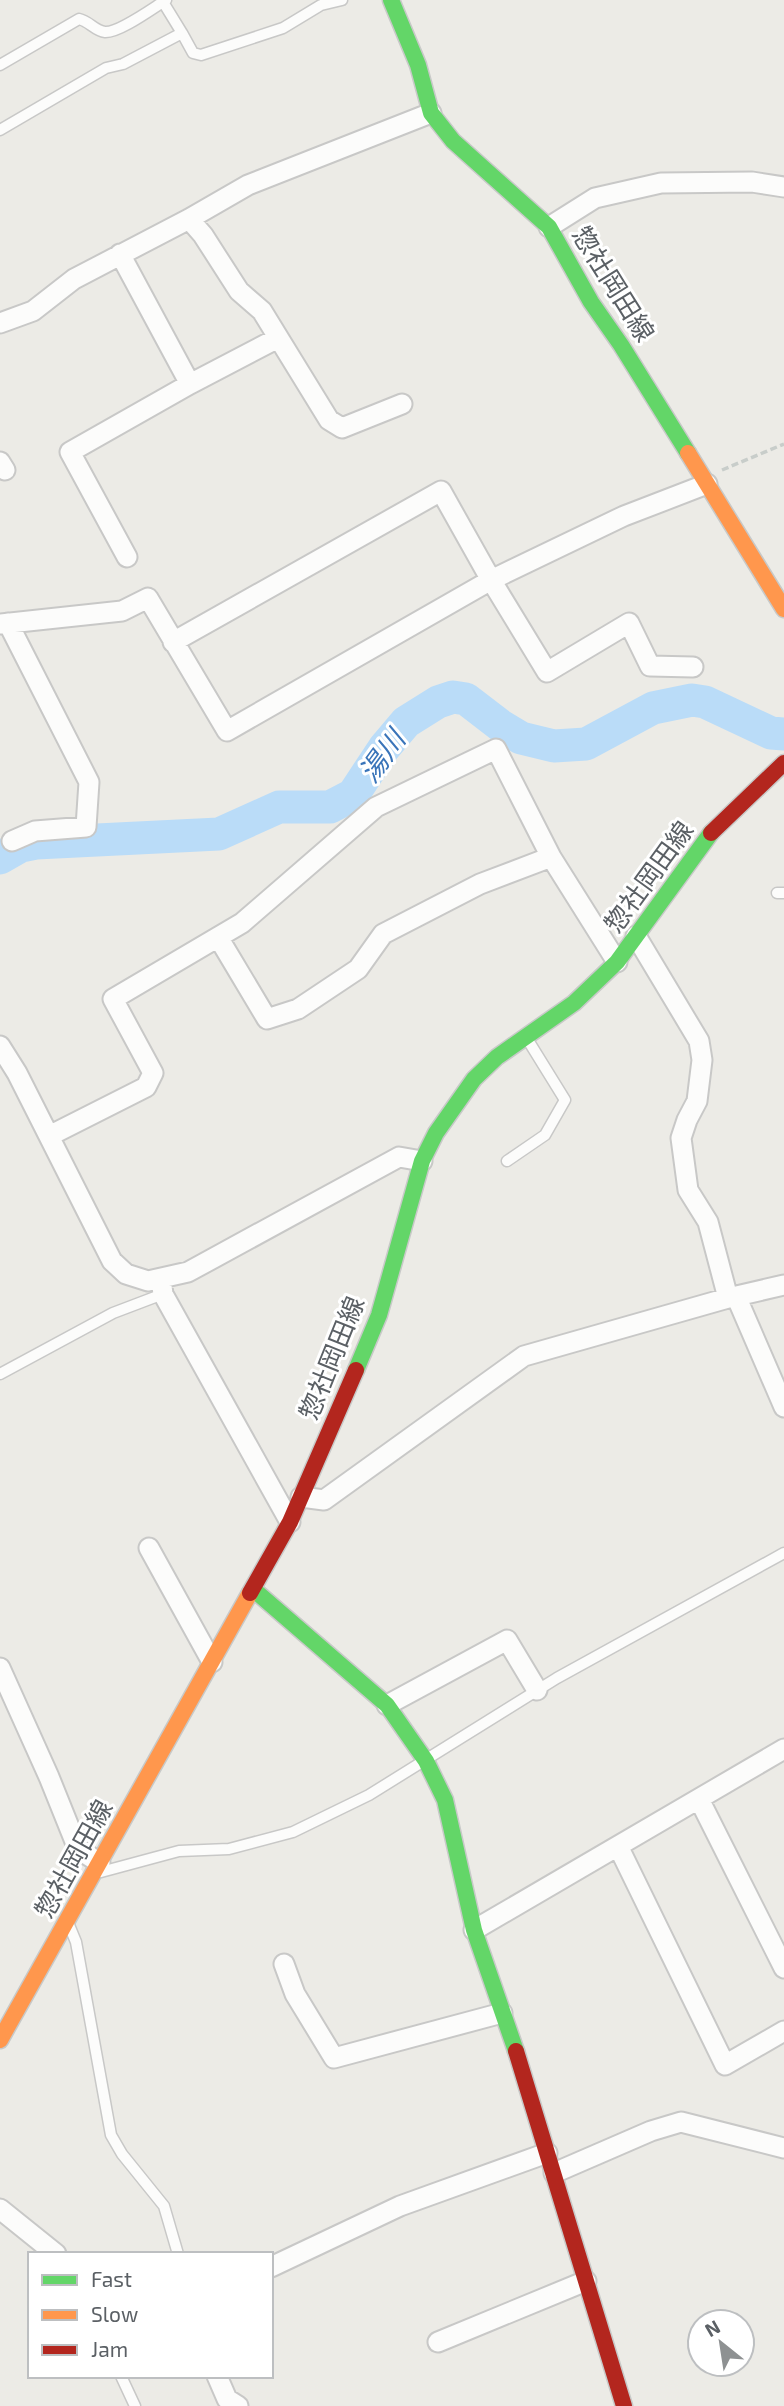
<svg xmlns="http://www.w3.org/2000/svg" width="784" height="2406" viewBox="0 0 784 2406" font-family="'Exo 2','Noto Sans JP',sans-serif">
<rect width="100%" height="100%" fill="#ecebe6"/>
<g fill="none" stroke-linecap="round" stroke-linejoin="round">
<!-- river -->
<path stroke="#badcf8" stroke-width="33" d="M 0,858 L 21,846 L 36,843 L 219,834 L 279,807 L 330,807 L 353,795 L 384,748 L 406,722 L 438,702 L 453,697 L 466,699 L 501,726 L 521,738 L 554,746 L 586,744 L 653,708 L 692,700 L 705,702 L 771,733 L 784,734"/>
<!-- lane casing -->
<g stroke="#c8c8c7" stroke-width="13">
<path id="lane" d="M 163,2 L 182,33
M 0,65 L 79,19 C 89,21 95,31 105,32 C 119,33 153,8 166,0
M 0,130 L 106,68 L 123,64 L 182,33 L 193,53 L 201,55 L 283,28 L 321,5 L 342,0
M 777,893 L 784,893
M 507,1161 L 545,1135 L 565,1100 L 526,1037
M 0,1374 L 113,1313 L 163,1294
M 101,1872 L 179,1851 L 229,1849 L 293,1832 L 369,1795 L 557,1678 L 784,1553
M 69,1925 L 76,1942 L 111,2135 L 122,2154 L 164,2206 L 178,2254
M 121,2376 L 135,2406"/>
</g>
<!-- street casing -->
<g stroke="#c8c8c7" stroke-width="23">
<path id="street" d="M 189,219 L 203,235 L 239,291 L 262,311 L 329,420 L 342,428 L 402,404
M 549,227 L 595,198 L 661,183 L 752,182 L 784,187
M 120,254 L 190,384
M 0,323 L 33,311 L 74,279 L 189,219 L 248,185 L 431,113
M 0,462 L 5,470
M 127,557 L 70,452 L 190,384 L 278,338
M 8,623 L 89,782 L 86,827 L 35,831 L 12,841
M 0,624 L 122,611 L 148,598 L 227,731 L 491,580 L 624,516 L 707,484
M 173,642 L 441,491 L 491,580 L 547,672 L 629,623 L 650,666 L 693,667
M 636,936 L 699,1041 L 702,1060 L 697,1101 L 687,1120 L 681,1138 L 688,1190 L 708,1222 L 728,1298
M 218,937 L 267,1019 L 298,1009 L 358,969 L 383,934 L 480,884 L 551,857
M 0,1046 L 17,1073 L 112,1261 L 126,1274 L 148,1281 L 188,1272 L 399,1157 L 422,1161
M 49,1136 L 146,1087 L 153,1073 L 113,999 L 242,923 L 376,807 L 496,749 L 551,857 L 617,962
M 161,1279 L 163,1294 L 290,1522
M 736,1296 L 784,1407
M 301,1497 L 324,1500 L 524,1356 L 728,1298 L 784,1285
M 149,1548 L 212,1662
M 0,1668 L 49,1777 L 78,1849 L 100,1863
M 387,1705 L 507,1640 L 537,1690
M 699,1799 L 784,1968
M 618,1846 L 725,2065 L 784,2031
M 474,1930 L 784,1749
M 284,1964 L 295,1994 L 334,2058 L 502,2013
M 554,2173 L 651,2131 L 681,2122 L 784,2148
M 0,2209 L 56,2254
M 271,2267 L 400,2206 L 547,2153
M 438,2342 L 586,2281
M 217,2376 L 227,2399 L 238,2406"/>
</g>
<!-- fast casing -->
<g stroke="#c8c9c8" stroke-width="19">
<path id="fast" d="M 391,0 L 418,65 L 431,113 L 453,141 L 549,227 L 591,302 L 621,345 L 688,453
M 356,1370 L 379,1315 L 422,1161 L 436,1133 L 474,1079 L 497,1057 L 574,1003 L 617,962 L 711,833
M 253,1589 L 387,1705 L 426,1761 L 445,1800 L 474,1930 L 516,2051"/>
</g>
<!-- slow casing -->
<g stroke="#c8c9c8" stroke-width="19">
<path id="slow" d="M 688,453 L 784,609
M 0,2040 L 250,1593"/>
</g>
<!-- jam casing -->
<g stroke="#c8c9c8" stroke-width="19">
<path id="jam" d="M 711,833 L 784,763
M 250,1593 L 290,1522 L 356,1370
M 516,2051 L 624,2406"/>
</g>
<!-- path -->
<path stroke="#c8cdca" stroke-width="3.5" stroke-dasharray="7 3.5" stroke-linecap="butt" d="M 722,470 L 784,444"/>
<!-- lane -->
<use href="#lane" stroke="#fcfcfb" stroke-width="10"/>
<!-- street -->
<use href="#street" stroke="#fcfcfb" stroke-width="19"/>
<!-- fast -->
<use href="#fast" stroke="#63d668" stroke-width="16"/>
<!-- slow -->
<use href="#slow" stroke="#ff974d" stroke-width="16"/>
<!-- jam -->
<use href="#jam" stroke="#b3261e" stroke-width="16"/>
</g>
<g text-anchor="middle" stroke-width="6" stroke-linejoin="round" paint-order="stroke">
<!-- street labels -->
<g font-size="26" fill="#5b6065" stroke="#fff">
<text transform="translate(613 284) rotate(58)" y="9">惣社岡田線</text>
<text transform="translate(649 877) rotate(-54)" y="9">惣社岡田線</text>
<text transform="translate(332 1358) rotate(-68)" y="9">惣社岡田線</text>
<text transform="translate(74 1859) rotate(-61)" y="9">惣社岡田線</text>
</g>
<!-- water labels -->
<g font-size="28" font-style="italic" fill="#3974b9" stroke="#fff">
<text transform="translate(382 756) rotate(-54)" y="10">湯川</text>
</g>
</g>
<!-- legend -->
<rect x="28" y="2252" width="245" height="126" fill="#ffffff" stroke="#bdbfc1" stroke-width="2"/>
<rect x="42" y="2275" width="35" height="10" fill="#63d668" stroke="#bdbfc1" stroke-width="2"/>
<text x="91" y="2287" font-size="21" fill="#5b6065">Fast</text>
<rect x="42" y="2310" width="35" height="10" fill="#ff974d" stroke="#bdbfc1" stroke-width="2"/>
<text x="91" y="2322" font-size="21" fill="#5b6065">Slow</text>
<rect x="42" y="2345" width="35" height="10" fill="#b3261e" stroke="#bdbfc1" stroke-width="2"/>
<text x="91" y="2357" font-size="21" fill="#5b6065">Jam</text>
<!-- north arrow -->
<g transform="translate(721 2343) rotate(330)"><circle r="33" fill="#ffffff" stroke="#bdbfc1" stroke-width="2"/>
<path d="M0-5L12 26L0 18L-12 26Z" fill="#8e9192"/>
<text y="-10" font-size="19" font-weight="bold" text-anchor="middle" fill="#5b6065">N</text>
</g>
</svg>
